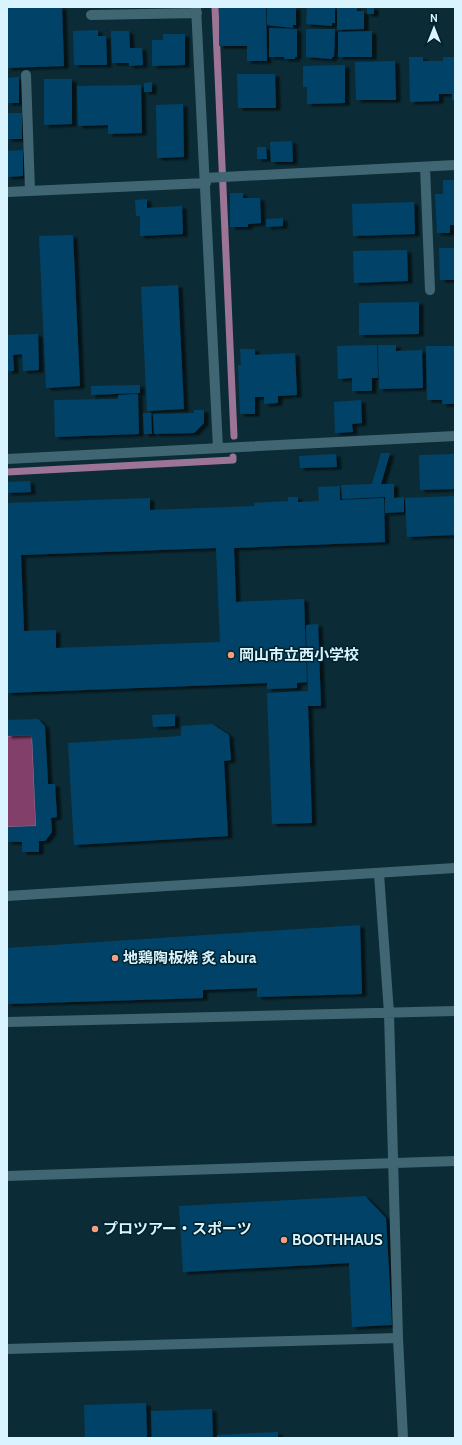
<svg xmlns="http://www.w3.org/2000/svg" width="462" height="1445" viewBox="0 0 462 1445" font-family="Cabin,'Noto Sans JP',sans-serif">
<defs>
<filter id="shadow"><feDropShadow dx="4.5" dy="2.5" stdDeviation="1" flood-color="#0009"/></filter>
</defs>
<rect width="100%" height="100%" fill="#0b2c36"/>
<!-- water -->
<path fill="#823f6a" stroke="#9c7596" d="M 32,735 L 36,826 L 7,827 L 7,736 Z"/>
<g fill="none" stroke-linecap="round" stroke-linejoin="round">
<!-- stream -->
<path stroke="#9c7596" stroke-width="7" d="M 215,7 L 234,436
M 7,472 L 233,460 L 233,457"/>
</g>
<!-- building -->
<path fill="#044368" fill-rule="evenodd" filter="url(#shadow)" d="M 7,7 L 62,7 L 64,66 L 7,68 Z
M 219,7 L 266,7 L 267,61 L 247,61 L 247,46 L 219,46 Z
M 267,7 L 296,7 L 296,25 L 293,25 L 293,28 L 267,25 Z
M 307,7 L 335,7 L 335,23 L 332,23 L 332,26 L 306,24 Z
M 337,7 L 357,7 L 357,11 L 364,11 L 364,29 L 337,30 Z
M 367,7 L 374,7 L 374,14 L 367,14 Z
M 269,28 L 297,29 L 297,57 L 295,57 L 295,59 L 284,59 L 284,57 L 269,57 Z
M 306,29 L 335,29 L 334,57 L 332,57 L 332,59 L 306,57 Z
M 98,30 L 98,36 L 106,36 L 107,65 L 74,65 L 73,31 Z
M 111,31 L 129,31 L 130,48 L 142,48 L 143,65 L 129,66 L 129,63 L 112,63 Z
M 372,31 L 372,57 L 338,57 L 338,32 Z
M 163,34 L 185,34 L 185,65 L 152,66 L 152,40 L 163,40 Z
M 409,57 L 423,57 L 423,61 L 443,61 L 443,57 L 455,57 L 455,100 L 452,100 L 452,94 L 439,94 L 439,101 L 410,102 Z
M 395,61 L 396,100 L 356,100 L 355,62 Z
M 345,65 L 345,103 L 307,104 L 307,87 L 303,87 L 303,66 Z
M 237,74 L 275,74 L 276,108 L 238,108 Z
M 19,77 L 19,103 L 7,103 L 7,78 Z
M 44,79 L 72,79 L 72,124 L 44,125 Z
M 152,82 L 152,92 L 144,92 L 144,83 Z
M 141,85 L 142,133 L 108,134 L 108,125 L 78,126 L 77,86 Z
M 183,104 L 184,157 L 157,158 L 156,105 Z
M 7,113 L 22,113 L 22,139 L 7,139 Z
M 292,141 L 293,162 L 271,162 L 270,142 Z
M 257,147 L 266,147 L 267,159 L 257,159 Z
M 23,150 L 23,176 L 7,177 L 7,151 Z
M 443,180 L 455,180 L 455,225 L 450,225 L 450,233 L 437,233 L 435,194 L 443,194 Z
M 230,193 L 243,193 L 243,198 L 260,198 L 261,223 L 248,224 L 248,227 L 230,227 Z
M 147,199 L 147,208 L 182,206 L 183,234 L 140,236 L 140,216 L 136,216 L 135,200 Z
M 414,202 L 415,234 L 353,236 L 352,204 Z
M 283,218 L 283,226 L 266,227 L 266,219 Z
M 73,235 L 80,386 L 46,388 L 39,236 Z
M 439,248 L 455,248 L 455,280 L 440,280 Z
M 407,250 L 408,281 L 354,283 L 353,251 Z
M 178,285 L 184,409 L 147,411 L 141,287 Z
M 419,302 L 419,334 L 359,335 L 359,303 Z
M 38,334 L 39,370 L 23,371 L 22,354 L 13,355 L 14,371 L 7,371 L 7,335 Z
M 377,345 L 378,378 L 372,378 L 372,391 L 352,391 L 352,378 L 338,379 L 337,346 Z
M 378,345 L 396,345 L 396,351 L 422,350 L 423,388 L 379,389 Z
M 426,346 L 455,346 L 455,404 L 442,404 L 442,400 L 427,400 Z
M 240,349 L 255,349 L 255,355 L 295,353 L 297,395 L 278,396 L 278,403 L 264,404 L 264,397 L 255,397 L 255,414 L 240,414 L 238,365 L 241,365 Z
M 140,385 L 140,393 L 91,395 L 91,386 Z
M 138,394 L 139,434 L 55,437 L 54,400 L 118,399 L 118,395 Z
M 361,400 L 362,423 L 352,424 L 353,432 L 335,433 L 334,402 Z
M 194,410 L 204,410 L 204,423 L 194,433 L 154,434 L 153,414 L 194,413 Z
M 143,413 L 151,413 L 152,434 L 144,434 Z
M 381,453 L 390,453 L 381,484 L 394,484 L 394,498 L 404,497 L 404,512 L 385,513 L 385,497 L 342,499 L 341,485 L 372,484 Z
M 336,454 L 337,467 L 300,468 L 299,456 Z
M 455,454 L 455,489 L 420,490 L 419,455 Z
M 30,481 L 31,492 L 7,493 L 7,482 Z
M 340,486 L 340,500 L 384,498 L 385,542 L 234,548 L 236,602 L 304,599 L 307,682 L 297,683 L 297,688 L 267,689 L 267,683 L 7,693 L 7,503 L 150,498 L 150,510 L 254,506 L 254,503 L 288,501 L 288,497 L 298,497 L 298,502 L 319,501 L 318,487 ZM 216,548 L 220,642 L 56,648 L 56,630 L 24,631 L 21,555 Z
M 455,496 L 455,535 L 407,537 L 405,498 Z
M 318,624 L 321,706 L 308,706 L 312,823 L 272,824 L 267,693 L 308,691 L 306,625 Z
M 175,714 L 175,726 L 153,727 L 152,715 Z
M 38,719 L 45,726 L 48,784 L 55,784 L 57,817 L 51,818 L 52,832 L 45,841 L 39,841 L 39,852 L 22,852 L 22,842 L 7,842 L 7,827 L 36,826 L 32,735 L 7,736 L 7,720 Z
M 212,724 L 229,735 L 231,760 L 224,761 L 228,836 L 74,845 L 68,743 L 181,736 L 181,726 Z
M 360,925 L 362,994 L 257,997 L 257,988 L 203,990 L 203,998 L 7,1004 L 7,948 Z
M 365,1196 L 386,1218 L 392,1325 L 352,1327 L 349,1263 L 183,1272 L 179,1206 Z
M 146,1403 L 147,1438 L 85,1438 L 84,1405 Z
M 212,1409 L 213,1438 L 152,1438 L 151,1411 Z
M 278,1432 L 278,1438 L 217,1438 L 217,1435 Z"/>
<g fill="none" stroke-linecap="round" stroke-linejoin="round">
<!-- minor -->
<path stroke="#416673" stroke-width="10" d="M 196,7 L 218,448
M 91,15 L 197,13
M 26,75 L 30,191
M 425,167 L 430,290
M 205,178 L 455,165
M 7,192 L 206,183
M 7,459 L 455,436
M 379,874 L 389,1013 L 398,1338 L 403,1438
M 7,896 L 455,868
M 7,1022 L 455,1011
M 7,1176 L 455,1161
M 7,1349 L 398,1338"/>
</g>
<!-- markers -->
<g fill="#f2a07f" stroke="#01222c" stroke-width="1.5">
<circle cx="231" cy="655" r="4"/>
<circle cx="115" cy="958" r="4"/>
<circle cx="95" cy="1229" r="4"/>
<circle cx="284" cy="1240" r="4"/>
</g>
<g text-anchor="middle" stroke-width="3" stroke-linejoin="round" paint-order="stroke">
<!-- poi labels -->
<g font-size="15" font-weight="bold" fill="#d9f4fe" stroke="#01222c" text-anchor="start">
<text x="239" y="660">岡山市立西小学校</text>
<text x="123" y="963">地鶏陶板焼 炙 abura</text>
<text x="103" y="1234">プロツアー・スポーツ</text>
<text x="292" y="1245">BOOTHHAUS</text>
</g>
</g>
<!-- border -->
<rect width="462" height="1445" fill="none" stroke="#d9f4fe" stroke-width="16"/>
<!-- north arrow -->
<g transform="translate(434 28)" stroke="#01222c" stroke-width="3" paint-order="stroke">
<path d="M0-3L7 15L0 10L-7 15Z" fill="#d9f4fe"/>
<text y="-6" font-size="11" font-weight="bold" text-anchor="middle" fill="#d9f4fe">N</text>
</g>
</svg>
